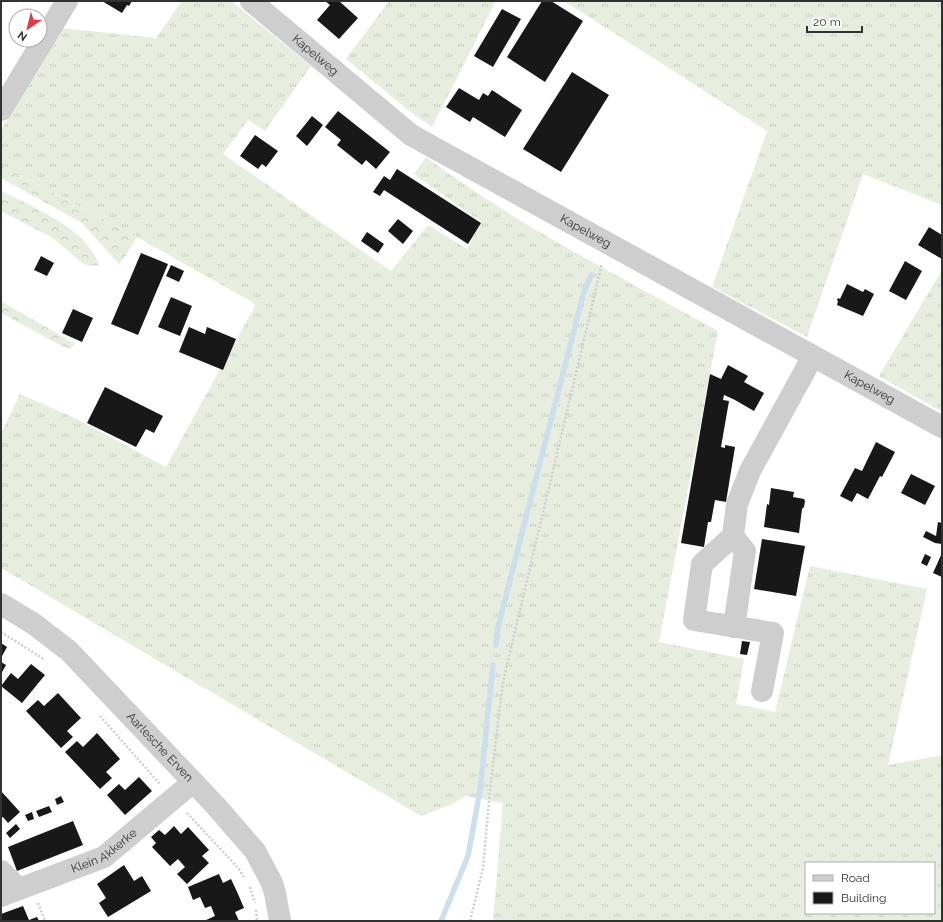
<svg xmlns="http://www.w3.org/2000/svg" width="943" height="922" viewBox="0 0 943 922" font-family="Raleway,sans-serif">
<defs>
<pattern id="grass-tufts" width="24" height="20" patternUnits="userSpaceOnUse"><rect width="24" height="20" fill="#e7eee0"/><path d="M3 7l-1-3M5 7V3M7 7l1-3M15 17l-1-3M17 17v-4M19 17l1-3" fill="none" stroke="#c7cdc1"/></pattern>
<pattern id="forest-crowns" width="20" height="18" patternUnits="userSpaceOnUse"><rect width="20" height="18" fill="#e7eee0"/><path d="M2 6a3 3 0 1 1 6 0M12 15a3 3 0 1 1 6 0" fill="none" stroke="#c7cdc1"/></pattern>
</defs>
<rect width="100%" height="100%" fill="#fff"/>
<!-- grass -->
<path fill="url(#grass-tufts)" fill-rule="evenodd" d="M 182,1 L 231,1 L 311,66 L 265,131 L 248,120 L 223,154 L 391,271 L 428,225 L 467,249 L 481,222 L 414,174 L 426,157 C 517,225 619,276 718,331 L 659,642 L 744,659 L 736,704 L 775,712 L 810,566 L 927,589 L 888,765 L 942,755 L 942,921 L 493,921 L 503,803 L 466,796 L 450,805 L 421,816 L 1,568 L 1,433 L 20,394 L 75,418 L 166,467 L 255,306 L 252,302 L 137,237 L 1,165 L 1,130 L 62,28 L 156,38 ZM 806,863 L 934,863 L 934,913 L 806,913 Z
M 389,1 L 496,1 L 432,127 L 413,114 L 346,59 Z
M 564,1 L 942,1 L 942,205 L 863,174 L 807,337 L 712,287 L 767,131 Z
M 942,270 L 942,412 L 879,376 Z"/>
<!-- forest -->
<path fill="url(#forest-crowns)" d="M 1,165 L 137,237 L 123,260 L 119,264 L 82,223 L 1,178 Z
M 1,191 C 33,207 88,229 99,265 L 90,266 L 82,263 L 53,238 L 1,211 Z
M 1,301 L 75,344 L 70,349 L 62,346 L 1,313 Z"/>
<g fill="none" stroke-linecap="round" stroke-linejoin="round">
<!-- stream -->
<path stroke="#ccdfed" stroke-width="5.5" d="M 496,645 L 498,627 L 583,295 L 591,275
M 441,921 L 468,856 L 480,790 L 493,665"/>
</g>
<!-- building -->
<path fill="#181818" d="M 102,1 L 132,1 L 129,6 L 127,5 L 122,13 Z
M 325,1 L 339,1 L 358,18 L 339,39 L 317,20 L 330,5 Z
M 542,1 L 551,1 L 583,21 L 545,82 L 507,57 Z
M 502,9 L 521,19 L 493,67 L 474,56 Z
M 572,72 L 609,95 L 561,172 L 523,149 Z
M 459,88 L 479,100 L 483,93 L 488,96 L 492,90 L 522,110 L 505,137 L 473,117 L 470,122 L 446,107 Z
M 338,111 L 390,152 L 376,169 L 366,160 L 362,165 L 337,145 L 341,140 L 325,127 Z
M 312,116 L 323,125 L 307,146 L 296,136 Z
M 255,135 L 278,151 L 266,167 L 262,164 L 258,169 L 240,156 Z
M 397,169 L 481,223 L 468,244 L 384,190 L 380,196 L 373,192 L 384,176 L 390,180 Z
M 398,219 L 413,231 L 403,244 L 388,231 Z
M 929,227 L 942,235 L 942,259 L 918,245 Z
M 367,232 L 384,244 L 378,253 L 361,241 Z
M 141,253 L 168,264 L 138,335 L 111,324 Z
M 41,256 L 54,263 L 47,276 L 34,270 Z
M 905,261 L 922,271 L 906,300 L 889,291 Z
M 171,265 L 184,271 L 179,282 L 166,276 Z
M 847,284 L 863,292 L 865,289 L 874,294 L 863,316 L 837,305 L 838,301 L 837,300 L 838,298 L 840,299 Z
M 171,297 L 192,306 L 180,336 L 158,327 Z
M 73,309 L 93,318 L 82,342 L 62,333 Z
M 189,327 L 205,334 L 207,327 L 236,339 L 223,370 L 179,352 Z
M 728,365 L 748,376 L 744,382 L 764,393 L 754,411 L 735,400 L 722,394 L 724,395 L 723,400 L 729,401 L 721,447 L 725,448 L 725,445 L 735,447 L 726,502 L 715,500 L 711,522 L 708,522 L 704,547 L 681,543 L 710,374 L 721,379 Z
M 105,387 L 163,416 L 154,433 L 146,429 L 136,447 L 87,423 Z
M 876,442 L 895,452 L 882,477 L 880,476 L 868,499 L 857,493 L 852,502 L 840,496 L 855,468 L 862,471 Z
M 911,474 L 935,486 L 925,505 L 901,493 Z
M 771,488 L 794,492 L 793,497 L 804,499 L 805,501 L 804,507 L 802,509 L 799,533 L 764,527 L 767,504 L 769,505 Z
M 938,522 L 942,523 L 942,544 L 935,543 L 923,537 L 926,531 L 936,536 Z
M 762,539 L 805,546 L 796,596 L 754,589 Z
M 942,553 L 942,577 L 933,573 Z
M 925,554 L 931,557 L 927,566 L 921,563 Z
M 742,641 L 750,642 L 747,655 L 740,654 Z
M 1,643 L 7,647 L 1,658 Z
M 1,662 L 6,665 L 1,674 Z
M 31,664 L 45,675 L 22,703 L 1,686 L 11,673 L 18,679 Z
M 58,693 L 81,718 L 67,731 L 73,737 L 61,748 L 26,711 L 38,700 L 44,706 Z
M 97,733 L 120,759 L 106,772 L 112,778 L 100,789 L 65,752 L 77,741 L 83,747 Z
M 139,777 L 152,791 L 125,815 L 107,795 L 119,784 L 125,790 Z
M 1,791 L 20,812 L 8,823 L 3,817 L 1,818 Z
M 61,796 L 64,802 L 57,805 L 55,799 Z
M 49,806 L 52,812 L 39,817 L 36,811 Z
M 32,812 L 34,819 L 28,821 L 25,815 Z
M 73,821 L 83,845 L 17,871 L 8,847 Z
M 16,824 L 20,829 L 10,838 L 6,833 Z
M 174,826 L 181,834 L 188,827 L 209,850 L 202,856 L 209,863 L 187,884 L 177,874 L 185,867 L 178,859 L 170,866 L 152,847 L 156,843 L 151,837 L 159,830 L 165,835 Z
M 124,865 L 134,881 L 142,876 L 151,891 L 108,917 L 99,903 L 106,898 L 97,884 Z
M 219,874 L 223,883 L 231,879 L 238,894 L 244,908 L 235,912 L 239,921 L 206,921 L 206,920 L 215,916 L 211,906 L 205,908 L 200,897 L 193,900 L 188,887 Z
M 23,906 L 29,920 L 37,917 L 39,921 L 1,921 L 1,914 Z"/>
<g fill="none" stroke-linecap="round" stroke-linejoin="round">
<!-- path -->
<path stroke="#cecece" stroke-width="2.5" stroke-dasharray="2 2" stroke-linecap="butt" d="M 1,632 L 45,660
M 100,716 L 160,784
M 187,813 L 239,869 L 245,879
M 250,887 L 255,903
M 38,903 L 45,921
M 256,910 L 257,921
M 470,921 L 483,868 L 490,790 L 503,682 L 602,263"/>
<!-- minor -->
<g stroke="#cecece" stroke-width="22">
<path id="s1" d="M 251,1 L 411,135 L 942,427"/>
<path d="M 1,110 L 67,1"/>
<path d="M 733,536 L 745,551 L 734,627"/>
<path id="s2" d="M 1,604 L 34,624 L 69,651 L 215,805 L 255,851 L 272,883 L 275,893 L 280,921"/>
<path d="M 762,691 L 773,633 L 694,620 L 702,564 L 733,536 L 737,504 L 750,471 L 813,356"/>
<path d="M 1,871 L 19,889"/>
<path id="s3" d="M 1,896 L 104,857 L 193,782"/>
</g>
</g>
<g text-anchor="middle" stroke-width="4" stroke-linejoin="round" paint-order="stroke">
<!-- street labels -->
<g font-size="12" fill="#313131" stroke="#fff">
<text dy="4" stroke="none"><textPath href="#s1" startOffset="84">Kapelweg</textPath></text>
<text dy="4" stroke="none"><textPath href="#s1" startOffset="408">Kapelweg</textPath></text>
<text dy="4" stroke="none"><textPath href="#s1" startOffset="732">Kapelweg</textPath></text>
<text dy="4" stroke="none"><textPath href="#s2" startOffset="215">Aarlesche Erven</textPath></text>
<text dy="4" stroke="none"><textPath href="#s3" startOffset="113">Klein Akkerke</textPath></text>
</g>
</g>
<!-- border -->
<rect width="943" height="922" fill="none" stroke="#313131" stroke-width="4"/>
<!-- legend -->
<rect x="805" y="862" width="130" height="52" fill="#ffffff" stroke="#adadad"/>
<rect x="813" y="875" width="20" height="6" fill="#cecece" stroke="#adadad"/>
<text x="841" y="882" font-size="12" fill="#313131">Road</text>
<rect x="813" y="892" width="20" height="12" fill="#181818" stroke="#adadad"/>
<text x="841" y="902" font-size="12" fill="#313131">Building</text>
<!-- north arrow -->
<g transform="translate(28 28) rotate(215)"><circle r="19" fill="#ffffff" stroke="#adadad"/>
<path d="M0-3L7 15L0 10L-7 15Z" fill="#e6363d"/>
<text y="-6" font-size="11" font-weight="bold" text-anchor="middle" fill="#313131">N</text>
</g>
<!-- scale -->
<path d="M807 26v6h55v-6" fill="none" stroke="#313131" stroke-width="2"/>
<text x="813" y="26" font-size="12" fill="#313131" stroke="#ffffff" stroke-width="3" paint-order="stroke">20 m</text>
</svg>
